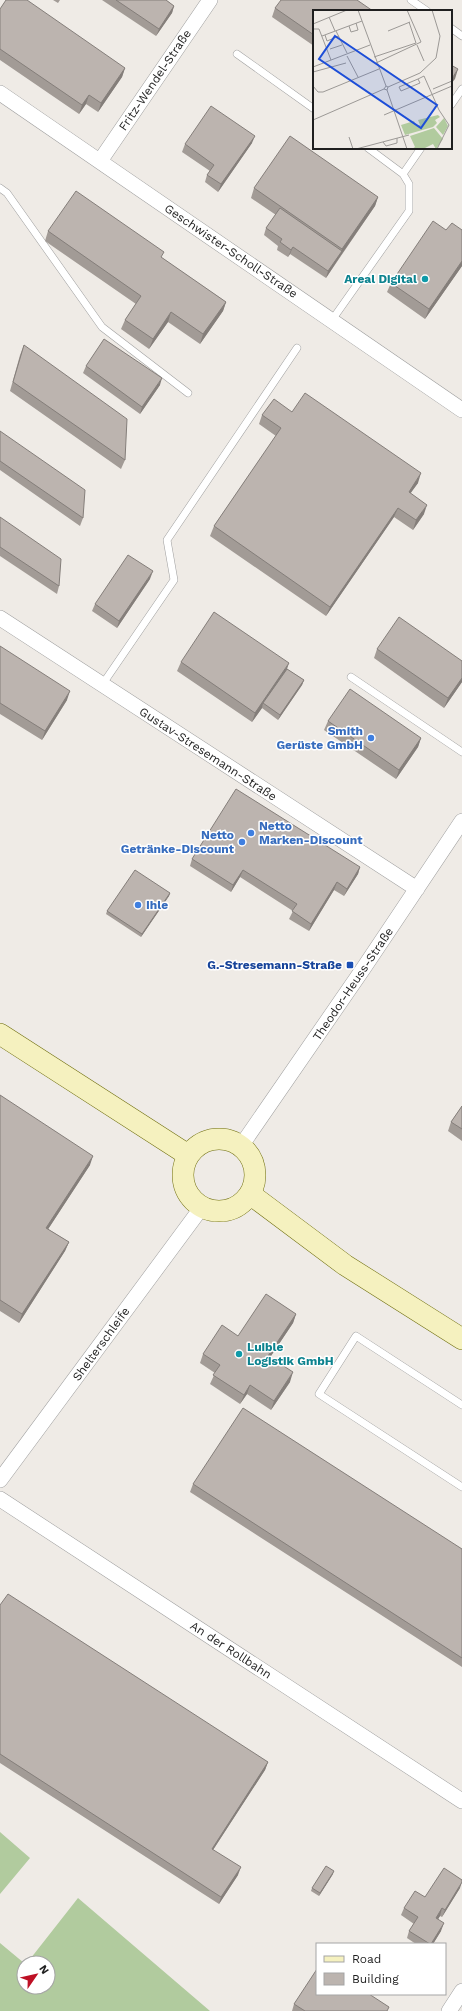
<svg xmlns="http://www.w3.org/2000/svg" width="462" height="2011" viewBox="0 0 462 2011" font-family="'Work Sans',sans-serif">
<rect width="100%" height="100%" fill="#efebe6"/>
<!-- forest -->
<path fill="#b1cb9e" d="M 0,1832 L 30,1858 L 0,1894 Z
M 78,1898 L 210,2011 L 0,2011 L 0,1943 L 24,1963 L 24,1987 L 48,1987 L 48,1963 L 27,1963 Z"/>
<g fill="none" stroke-linecap="round" stroke-linejoin="round">
<!-- lane casing -->
<g stroke="#a0a0a0" stroke-width="8">
<path id="lane" d="M 411,0 L 427,11
M 451,28 L 462,36
M 237,54 L 314,109
M 451,105 L 462,89
M 403,174 L 421,148
M 0,188 L 7,193 L 102,327 L 188,393
M 332,320 L 409,211 L 409,184 L 403,174 L 368,148
M 351,677 L 462,752
M 102,685 L 174,580 L 167,540 L 297,348
M 462,1405 L 356,1336 L 319,1394 L 462,1487"/>
</g>
<!-- street casing -->
<g stroke="#a0a0a0" stroke-width="16">
<path id="street" d="M 0,93 L 462,410
M 100,161 L 210,0
M 0,618 L 417,889
M 241,1146 L 363,969 L 462,821
M 0,1480 L 202,1207
M 0,1499 L 462,1801
M 449,2011 L 462,1991"/>
</g>
<!-- secondary casing -->
<g stroke="#6f6e0e" stroke-width="22">
<path id="secondary" d="M 0,1034 L 188,1155
M183 1175a36 36 0 1 1 72 0a36 36 0 1 1-72 0Z
M 250,1194 L 345,1265 L 462,1339"/>
</g>
<!-- lane -->
<use href="#lane" stroke="#fff" stroke-width="7"/>
<!-- street -->
<use href="#street" stroke="#fff" stroke-width="15"/>
<!-- secondary -->
<use href="#secondary" stroke="#f5f1bf" stroke-width="21"/>
</g>
<!-- wall -->
<path fill="#a29b96" d="M 53,0 L 60,0 L 58,3 Z
M 102,0 L 166,0 L 174,6 L 172,13 L 156,36 Z
M 275,8 L 314,11 L 314,46 L 272,17 Z
M 0,9 L 125,68 L 122,77 L 98,112 L 86,104 L 79,114 L 0,60 Z
M 252,143 L 218,192 L 205,182 L 207,175 L 210,171 L 182,152 L 185,144 Z
M 254,188 L 378,197 L 375,206 L 326,278 L 290,254 L 288,257 L 277,250 L 278,246 L 264,235 L 266,228 L 276,215 L 251,198 Z
M 446,230 L 462,230 L 462,266 L 425,319 L 387,292 L 391,283 Z
M 48,231 L 162,258 L 226,302 L 223,311 L 200,344 L 168,322 L 149,349 L 121,329 L 125,320 L 136,304 L 45,241 Z
M 24,345 L 125,460 L 121,469 L 10,391 L 20,355 Z
M 86,366 L 160,385 L 140,414 L 83,373 Z
M 292,412 L 418,483 L 410,493 L 424,514 L 413,530 L 394,517 L 326,616 L 210,536 L 214,526 L 276,436 L 259,424 L 262,415 Z
M 0,431 L 83,518 L 80,526 L 0,470 Z
M 0,517 L 59,586 L 57,594 L 0,556 Z
M 150,579 L 117,628 L 92,611 L 95,604 Z
M 0,646 L 67,700 L 42,740 L 0,714 Z
M 377,649 L 462,661 L 462,682 L 444,708 L 374,658 Z
M 181,662 L 287,669 L 304,680 L 302,685 L 278,720 L 262,708 L 252,722 L 177,671 Z
M 328,721 L 421,738 L 418,747 L 396,779 L 324,730 Z
M 192,859 L 360,867 L 358,874 L 344,896 L 334,890 L 309,931 L 289,919 L 293,911 L 240,877 L 231,892 L 190,866 Z
M 170,893 L 169,896 L 141,937 L 106,914 L 107,911 Z
M 0,1095 L 90,1165 L 48,1229 L 69,1242 L 65,1251 L 19,1323 L 0,1311 Z
M 462,1106 L 462,1141 L 448,1131 L 451,1122 Z
M 296,1314 L 293,1323 L 270,1357 L 290,1382 L 271,1410 L 247,1394 L 240,1404 L 210,1384 L 215,1373 L 200,1363 L 203,1354 L 238,1336 Z
M 193,1484 L 462,1549 L 462,1667 L 190,1492 Z
M 0,1605 L 268,1762 L 265,1770 L 213,1850 L 238,1875 L 219,1904 L 0,1763 Z
M 333,1874 L 319,1896 L 311,1891 L 312,1888 Z
M 460,1888 L 442,1917 L 440,1916 L 438,1919 L 441,1931 L 433,1944 L 416,1944 L 407,1938 L 409,1931 L 414,1924 L 401,1915 L 404,1908 L 425,1897 Z
M 294,2004 L 388,2011 L 292,2011 Z"/>
<!-- shaded-wall -->
<path fill="#847e7a" d="M 174,6 L 172,13 L 156,36 L 159,29 Z
M 125,68 L 122,77 L 98,112 L 101,103 Z
M 458,69 L 455,79 L 451,84 L 451,80 Z
M 89,95 L 86,104 L 79,114 L 82,105 Z
M 255,136 L 252,143 L 218,192 L 221,184 Z
M 378,197 L 375,206 L 339,258 L 342,249 Z
M 293,247 L 290,254 L 288,257 L 291,250 Z
M 342,251 L 339,258 L 326,278 L 328,271 Z
M 462,261 L 462,266 L 425,319 L 429,309 Z
M 226,302 L 223,311 L 200,344 L 203,334 Z
M 171,312 L 168,322 L 149,349 L 153,339 Z
M 162,378 L 160,385 L 140,414 L 142,407 Z
M 421,473 L 418,483 L 405,501 L 409,492 Z
M 427,505 L 424,514 L 413,530 L 416,520 Z
M 398,508 L 394,517 L 326,616 L 330,607 Z
M 153,571 L 150,579 L 117,628 L 119,621 Z
M 289,663 L 286,672 L 263,703 L 262,708 L 252,722 L 255,713 Z
M 462,678 L 462,682 L 444,708 L 448,698 Z
M 304,680 L 302,685 L 278,720 L 280,715 Z
M 70,691 L 67,700 L 42,740 L 45,731 Z
M 421,738 L 418,747 L 396,779 L 399,770 Z
M 360,867 L 358,874 L 344,896 L 347,889 Z
M 243,870 L 240,877 L 231,892 L 233,885 Z
M 337,882 L 334,890 L 309,931 L 311,924 Z
M 170,893 L 169,896 L 141,937 L 142,934 Z
M 93,1156 L 90,1165 L 43,1237 L 46,1228 Z
M 69,1242 L 65,1251 L 19,1323 L 22,1314 Z
M 296,1314 L 293,1323 L 265,1365 L 268,1356 Z
M 293,1372 L 290,1382 L 271,1410 L 274,1401 Z
M 250,1385 L 247,1394 L 240,1404 L 244,1395 Z
M 268,1762 L 265,1770 L 209,1856 L 212,1849 Z
M 241,1867 L 238,1875 L 219,1904 L 221,1897 Z
M 334,1871 L 333,1874 L 319,1896 L 320,1893 Z
M 462,1882 L 460,1888 L 442,1917 L 445,1910 Z
M 442,1908 L 440,1916 L 434,1926 L 436,1918 Z
M 444,1923 L 441,1931 L 433,1944 L 431,1944 Z"/>
<!-- building -->
<path fill="#bcb4af" stroke="#847e7a" d="M 6,0 L 27,0 L 125,68 L 101,103 L 89,95 L 82,105 L 0,49 L 0,9 Z
M 116,0 L 166,0 L 174,6 L 159,29 Z
M 281,0 L 357,0 L 373,11 L 314,11 L 314,35 L 275,8 Z
M 451,65 L 458,69 L 451,80 Z
M 211,106 L 255,136 L 221,184 L 207,175 L 214,165 L 185,144 Z
M 290,136 L 378,197 L 342,249 L 254,188 Z
M 76,191 L 164,252 L 161,257 L 226,302 L 203,334 L 171,312 L 153,339 L 125,320 L 141,296 L 48,231 Z
M 280,208 L 342,251 L 328,271 L 293,247 L 291,250 L 280,242 L 282,239 L 266,228 Z
M 433,221 L 446,230 L 452,223 L 462,230 L 462,261 L 429,309 L 391,283 Z
M 104,339 L 162,378 L 142,407 L 86,366 Z
M 24,345 L 127,419 L 125,460 L 13,382 Z
M 305,393 L 421,473 L 409,492 L 427,505 L 416,520 L 398,508 L 330,607 L 214,526 L 281,428 L 262,415 L 274,399 L 292,412 Z
M 0,431 L 85,490 L 83,518 L 0,461 Z
M 0,517 L 61,559 L 59,586 L 0,547 Z
M 128,555 L 153,571 L 119,621 L 95,604 Z
M 214,612 L 289,663 L 255,713 L 181,662 Z
M 399,617 L 462,661 L 462,678 L 448,698 L 377,649 Z
M 0,646 L 70,691 L 45,731 L 0,703 Z
M 287,669 L 304,680 L 280,715 L 263,703 Z
M 350,689 L 421,738 L 399,770 L 328,721 Z
M 236,789 L 360,867 L 347,889 L 337,882 L 311,924 L 292,911 L 297,904 L 243,870 L 233,885 L 192,859 Z
M 135,870 L 170,893 L 142,934 L 107,911 Z
M 0,1095 L 93,1156 L 46,1228 L 69,1242 L 22,1314 L 0,1300 Z
M 462,1106 L 462,1129 L 451,1122 Z
M 266,1294 L 296,1314 L 268,1356 L 293,1372 L 274,1401 L 250,1385 L 244,1395 L 213,1375 L 220,1365 L 203,1354 L 222,1325 L 238,1336 Z
M 243,1408 L 462,1549 L 462,1658 L 193,1484 Z
M 8,1594 L 268,1762 L 212,1849 L 241,1867 L 221,1897 L 0,1754 L 0,1605 Z
M 326,1866 L 334,1871 L 320,1893 L 312,1888 Z
M 444,1868 L 462,1880 L 462,1882 L 445,1910 L 442,1908 L 436,1918 L 444,1923 L 431,1944 L 430,1944 L 409,1931 L 418,1917 L 404,1908 L 415,1891 L 425,1897 Z
M 317,1969 L 317,1994 L 369,1994 L 389,2007 L 387,2011 L 305,2011 L 294,2004 Z"/>
<!-- markers -->
<g fill="#0f9aa8" stroke="#fff" stroke-width="1.5">
<circle cx="425" cy="279" r="4"/>
<circle cx="239" cy="1354" r="4"/>
</g>
<g fill="#3f7fe0" stroke="#fff" stroke-width="1.5">
<circle cx="371" cy="738" r="4"/>
<circle cx="251" cy="833" r="4"/>
<circle cx="242" cy="842" r="4"/>
<circle cx="138" cy="905" r="4"/>
</g>
<rect fill="#1a4fb4" stroke="#fff" stroke-width="1.5" x="346" y="961" width="8" height="8" rx="2"/>
<g text-anchor="middle" stroke-width="3" stroke-linejoin="round" paint-order="stroke">
<!-- street labels -->
<g font-size="12" fill="#1f1f1f" stroke="#fff">
<text transform="translate(155 80) rotate(-56)" y="4">Fritz-Wendel-Straße</text>
<text transform="translate(231 251) rotate(34)" y="4">Geschwister-Scholl-Straße</text>
<text transform="translate(208 754) rotate(33)" y="4">Gustav-Stresemann-Straße</text>
<text transform="translate(353 984) rotate(-56)" y="4">Theodor-Heuss-Straße</text>
<text transform="translate(101 1344) rotate(-54)" y="4">Shelterschleife</text>
<text transform="translate(231 1650) rotate(33)" y="4">An der Rollbahn</text>
</g>
<!-- culture labels -->
<g font-size="12" font-weight="bold" fill="#0d838f" stroke="#fff" text-anchor="end">
<text x="417" y="283">Areal Digital</text>
<text x="247" y="1351" text-anchor="start">Luible<tspan x="247" dy="14">Logistik GmbH</tspan></text>
</g>
<!-- shop labels -->
<g font-size="12" font-weight="bold" fill="#366cbe" stroke="#fff" text-anchor="end">
<text x="363" y="735">Smith<tspan x="363" dy="14">Gerüste GmbH</tspan></text>
<text x="259" y="830" text-anchor="start">Netto<tspan x="259" dy="14">Marken-Discount</tspan></text>
<text x="234" y="839">Netto<tspan x="234" dy="14">Getränke-Discount</tspan></text>
<text x="146" y="909" text-anchor="start">Ihle</text>
</g>
<!-- transit labels -->
<g font-size="12" font-weight="bold" fill="#164399" stroke="#fff" text-anchor="end">
<text x="342" y="969">G.-Stresemann-Straße</text>
</g>
</g>
<!-- overview -->
<g transform="translate(313 10)">
<rect width="139" height="139" fill="#efebe6"/>
<path d="M 125,105 L 127,107 L 122,110 L 124,113 L 120,117 L 92,125 L 88,115 L 101,111 L 103,116 L 107,115 L 105,110 ZM 131,108 L 135,116 L 130,125 L 123,117 ZM 121,118 L 130,129 L 123,139 L 120,134 L 110,139 L 99,139 L 102,137 L 97,126 Z" fill="#b1cb9e"/>
<path fill="none" stroke="#9c9996" stroke-width="1" d="M 45,0 L 73,76M 16,7 L 22,21M 0,14 L 34,0M 36,16 L 38,22 L 45,20 L 43,13M 0,19 L 6,19 L 18,50M 23,21 L 34,43M 75,21 L 97,12M 12,25 L 14,31 L 26,26M 9,26 L 49,11M 104,35 L 111,51M 17,39 L 29,35M 34,46 L 45,67M 61,47 L 103,33 L 96,12M 63,53 L 108,32 L 94,0M 0,57 L 57,35M 0,62 L 33,53M 105,69 L 107,73 L 88,81 L 86,77 L 105,69 L 111,66 L 126,100 L 136,115 L 124,139M 0,76 L 5,82 L 10,82 L 66,59M 75,77 L 73,76 L 71,79 L 74,80 L 75,77 L 107,63 L 123,48 L 127,26 L 119,0M 120,79 L 139,71M 74,80 L 94,139M 71,105 L 139,76M 0,110 L 71,79M 36,127 L 40,139M 70,132 L 73,136 L 84,133 L 84,128M 43,139 L 96,125"/>
<path fill="#1d4ed8" fill-opacity="0.15" stroke="#1d4ed8" stroke-width="2" d="M 22,26 L 124,95 L 108,118 L 6,49 Z"/>
<rect width="139" height="139" fill="none" stroke="#1f1f1f" stroke-width="2"/>
</g>
<!-- legend -->
<rect x="316" y="1943" width="130" height="52" fill="#ffffff" stroke="#a5a5a5"/>
<rect x="324" y="1956" width="20" height="6" fill="#f5f1bf" stroke="#a5a5a5"/>
<text x="352" y="1963" font-size="12" fill="#1f1f1f">Road</text>
<rect x="324" y="1973" width="20" height="12" fill="#bcb4af" stroke="#a5a5a5"/>
<text x="352" y="1983" font-size="12" fill="#1f1f1f">Building</text>
<!-- north arrow -->
<g transform="translate(36 1975) rotate(56)"><circle r="19" fill="#ffffff" stroke="#a5a5a5"/>
<path d="M0-3L7 15L0 10L-7 15Z" fill="#be1025"/>
<text y="-6" font-size="11" font-weight="bold" text-anchor="middle" fill="#1f1f1f">N</text>
</g>
</svg>
